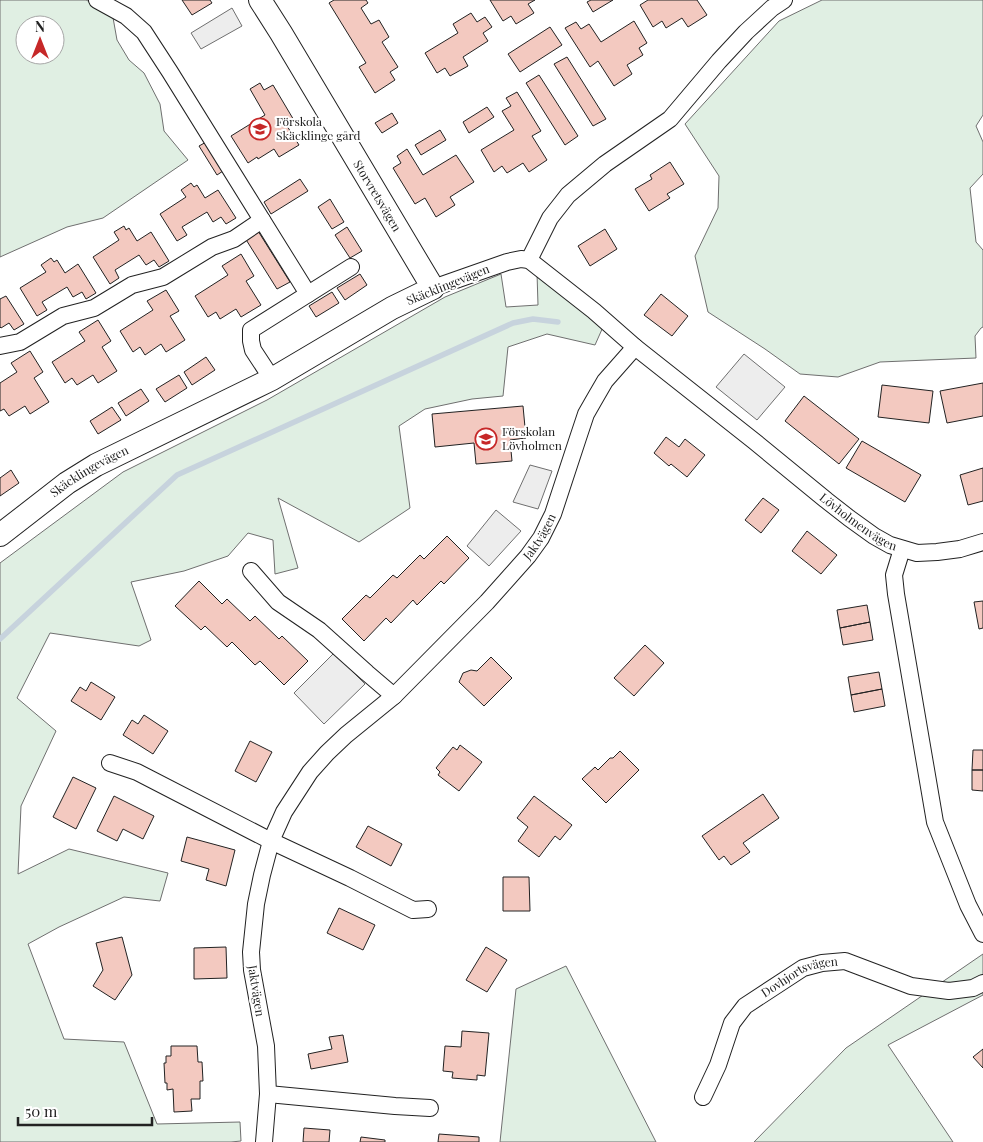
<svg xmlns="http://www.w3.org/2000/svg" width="983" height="1142" viewBox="0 0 983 1142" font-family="'Playfair Display',serif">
<rect width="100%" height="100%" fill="#fff"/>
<!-- green -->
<path fill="#e0efe3" stroke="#6f6f6f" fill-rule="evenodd" d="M 0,0 L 86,0 L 112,12 L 117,40 L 129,60 L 144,73 L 160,104 L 164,131 L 188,160 L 103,218 L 67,227 L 0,257 ZM 25,25 L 55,25 L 55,55 L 25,55 Z
M 822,0 L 983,0 L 983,115 L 976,126 L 983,142 L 983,174 L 970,188 L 976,242 L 983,250 L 983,327 L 981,328 L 975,336 L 976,358 L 880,362 L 838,377 L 800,374 L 765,349 L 708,312 L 695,256 L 718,208 L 719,176 L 685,124 L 779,21 Z
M 537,273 L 603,327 L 595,345 L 547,334 L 508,347 L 503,396 L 472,399 L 425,409 L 399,426 L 410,508 L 359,542 L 278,498 L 298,568 L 275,574 L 273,540 L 248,533 L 228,556 L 184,571 L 131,582 L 151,640 L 139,646 L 50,633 L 17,698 L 56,731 L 21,806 L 18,874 L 69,849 L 168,873 L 160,901 L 124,897 L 59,927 L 28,944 L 64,1039 L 124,1042 L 157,1124 L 240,1122 L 241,1141 L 231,1142 L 0,1142 L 0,563 L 123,472 L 267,400 L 445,297 L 501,274 L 506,307 L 538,305 Z
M 983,954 L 983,995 L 888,1045 L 953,1142 L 754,1142 L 846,1048 Z
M 566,966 L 656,1142 L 500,1142 L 516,989 Z"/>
<!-- parking -->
<path fill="#ededed" stroke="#6f6f6f" d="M 232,8 L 242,26 L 201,49 L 191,33 Z
M 744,354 L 785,387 L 757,420 L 716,387 Z
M 530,465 L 552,471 L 538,509 L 513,502 Z
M 496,510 L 521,531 L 489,566 L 467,546 Z
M 334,653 L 365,684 L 324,724 L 294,693 Z"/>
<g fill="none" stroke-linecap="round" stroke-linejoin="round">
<!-- stream -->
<path stroke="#c7d3dd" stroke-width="5.5" d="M 0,639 L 177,475 L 513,323 L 533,319 L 558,322"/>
</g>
<!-- building -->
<path fill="#f3c9c0" stroke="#222" d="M 182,0 L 210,0 L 212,3 L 192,15 Z
M 334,0 L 366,0 L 368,3 L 361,8 L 371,24 L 379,20 L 389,37 L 382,42 L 398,67 L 390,72 L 395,80 L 375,93 L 359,67 L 366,63 L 329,3 Z
M 490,0 L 535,0 L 528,4 L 534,13 L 516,24 L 511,16 L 503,21 Z
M 591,0 L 613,0 L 593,12 L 587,2 Z
M 648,0 L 697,0 L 707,15 L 688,27 L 682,18 L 666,28 L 662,21 L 653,27 L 640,5 Z
M 471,13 L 477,22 L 485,17 L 492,27 L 483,33 L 488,41 L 463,57 L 468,66 L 450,76 L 445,68 L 437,73 L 425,53 L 458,33 L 453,24 Z
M 634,21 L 647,43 L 639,48 L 643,55 L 627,65 L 632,74 L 614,86 L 598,61 L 590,67 L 565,28 L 576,22 L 581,29 L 589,24 L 601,42 Z
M 550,27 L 562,45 L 520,72 L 508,54 Z
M 567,57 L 606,119 L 593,126 L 554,64 Z
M 539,75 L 578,136 L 565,145 L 526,83 Z
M 260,83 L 264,90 L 273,85 L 295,122 L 287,126 L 299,145 L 279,157 L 274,149 L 258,159 L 257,157 L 248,163 L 231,136 L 265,115 L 250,89 Z
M 517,92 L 541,131 L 532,136 L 547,160 L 529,172 L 523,163 L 507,173 L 502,166 L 494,172 L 481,150 L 514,130 L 502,111 L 511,106 L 506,98 Z
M 487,107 L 494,117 L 469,133 L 463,122 Z
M 392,113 L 398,123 L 382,133 L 375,123 Z
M 440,130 L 446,140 L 421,155 L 415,145 Z
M 208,141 L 226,169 L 217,175 L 199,146 Z
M 407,149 L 423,175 L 456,155 L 474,182 L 450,197 L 455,205 L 436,217 L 425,198 L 415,204 L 393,168 L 401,163 L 397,156 Z
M 670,162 L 684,184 L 667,194 L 670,198 L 649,211 L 635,189 L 652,179 L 650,175 Z
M 300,179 L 308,191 L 271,214 L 264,202 Z
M 191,183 L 194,187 L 197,185 L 205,198 L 218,190 L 236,218 L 226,224 L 221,217 L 213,222 L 207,212 L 182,227 L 187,235 L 177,241 L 160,214 L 186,197 L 181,190 Z
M 330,199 L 344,222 L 332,229 L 318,207 Z
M 124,226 L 126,230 L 129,228 L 137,241 L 151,232 L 169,261 L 159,267 L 154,260 L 146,265 L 139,255 L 115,270 L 119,278 L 110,284 L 93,257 L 119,240 L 114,232 Z
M 347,227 L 362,251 L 350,258 L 335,235 Z
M 605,229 L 617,249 L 590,266 L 578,246 Z
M 258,231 L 290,282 L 277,289 L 245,238 Z
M 241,254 L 254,276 L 246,281 L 261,305 L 241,317 L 236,309 L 220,319 L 216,312 L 208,317 L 195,296 L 228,275 L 222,266 Z
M 51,258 L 54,262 L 57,260 L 65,273 L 78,264 L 96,293 L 86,299 L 82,292 L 73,297 L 67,287 L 42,302 L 47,310 L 37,316 L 20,288 L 46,272 L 41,265 Z
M 360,274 L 367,285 L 345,300 L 337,288 Z
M 166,290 L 179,311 L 170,316 L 185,340 L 166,352 L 161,344 L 145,355 L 140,347 L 133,352 L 120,331 L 153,310 L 147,301 Z
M 332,292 L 339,303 L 316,317 L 309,306 Z
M 661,294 L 688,316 L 672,336 L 644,315 Z
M 6,296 L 24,324 L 14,330 L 9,323 L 1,328 L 0,327 L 0,299 Z
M 98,320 L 111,341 L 102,347 L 117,371 L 98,383 L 93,375 L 77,385 L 72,378 L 65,383 L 52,362 L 85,341 L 79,332 Z
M 30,351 L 43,372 L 34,378 L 49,402 L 30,414 L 25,406 L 9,416 L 4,409 L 0,411 L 0,383 L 17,372 L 11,363 Z
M 206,357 L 215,370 L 192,385 L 184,372 Z
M 179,375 L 187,388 L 165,402 L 156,389 Z
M 983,383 L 983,416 L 947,423 L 940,391 Z
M 882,385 L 933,391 L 929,423 L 878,417 Z
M 141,389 L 149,401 L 126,416 L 118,403 Z
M 804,396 L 859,439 L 839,464 L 785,421 Z
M 523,406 L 526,438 L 510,440 L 512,461 L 476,464 L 474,443 L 435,447 L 432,414 Z
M 112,407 L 121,420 L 98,434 L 90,421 Z
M 666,437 L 679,447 L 685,439 L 705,455 L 687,477 L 671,464 L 669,466 L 654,453 Z
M 862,441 L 921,475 L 905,502 L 846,468 Z
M 983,468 L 983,501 L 968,505 L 960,475 Z
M 11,470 L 19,483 L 0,496 L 0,478 Z
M 763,498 L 779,510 L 761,533 L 745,520 Z
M 807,531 L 837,555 L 821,574 L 792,551 Z
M 447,536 L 469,558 L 444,584 L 441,581 L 417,605 L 413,600 L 391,623 L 386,618 L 364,641 L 342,619 L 366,595 L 370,598 L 393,575 L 397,578 L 420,555 L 424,559 Z
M 199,581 L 222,604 L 227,599 L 250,621 L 255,616 L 279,639 L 282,636 L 308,661 L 284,685 L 260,661 L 255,665 L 232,642 L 227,647 L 205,626 L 201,630 L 175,606 Z
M 983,601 L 983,628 L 979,629 L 974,602 Z
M 867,605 L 870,622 L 840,628 L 837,610 Z
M 870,622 L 873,640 L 843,645 L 840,628 Z
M 645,645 L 664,663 L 634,696 L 614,678 Z
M 491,657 L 512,678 L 484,706 L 459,682 L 463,673 L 471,670 L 477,671 Z
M 879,672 L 882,689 L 851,695 L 848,677 Z
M 91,682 L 115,697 L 101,720 L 71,701 L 80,687 L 86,691 Z
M 882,689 L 885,706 L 854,712 L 851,695 Z
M 144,715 L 168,731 L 153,754 L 123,735 L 132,720 L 138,724 Z
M 250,741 L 272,752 L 256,782 L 235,771 Z
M 460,745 L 482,762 L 459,791 L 438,775 L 440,772 L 436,768 L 453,747 L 457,750 Z
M 973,750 L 983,750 L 983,770 L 972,770 Z
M 620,751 L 639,770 L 606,803 L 582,779 L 595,767 L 598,770 L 610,758 L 613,758 Z
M 972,770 L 983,770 L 983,791 L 972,790 Z
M 73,777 L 96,788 L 76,829 L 53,817 Z
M 763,794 L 779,818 L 743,843 L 750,852 L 731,865 L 724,856 L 719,860 L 702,836 Z
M 114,796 L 154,816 L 143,839 L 123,829 L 117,841 L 97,831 Z
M 534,796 L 572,825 L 560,840 L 555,836 L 539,857 L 518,841 L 528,827 L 517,818 Z
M 368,826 L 402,844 L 391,866 L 356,847 Z
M 187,837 L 235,850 L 226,886 L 206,880 L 209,869 L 181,861 Z
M 503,877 L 529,877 L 530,911 L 503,911 Z
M 339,908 L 375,925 L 363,950 L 327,933 Z
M 122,937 L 132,975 L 115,1000 L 93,986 L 103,970 L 96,943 Z
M 226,947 L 227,978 L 194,979 L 194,948 Z
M 486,947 L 507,960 L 487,992 L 466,980 Z
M 462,1031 L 489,1033 L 485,1076 L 477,1075 L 477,1080 L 452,1078 L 453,1072 L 443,1071 L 445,1046 L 461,1047 Z
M 343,1035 L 348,1062 L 311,1069 L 308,1054 L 332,1049 L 329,1037 Z
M 171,1046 L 197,1046 L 198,1062 L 202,1062 L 203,1081 L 200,1081 L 200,1099 L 191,1099 L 192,1111 L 174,1112 L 173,1089 L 167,1090 L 167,1083 L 165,1083 L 164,1063 L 166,1063 L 166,1056 L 171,1056 Z
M 983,1049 L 983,1068 L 973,1057 Z
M 304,1128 L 330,1130 L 329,1142 L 303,1142 Z
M 439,1134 L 479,1137 L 479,1142 L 438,1142 Z
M 361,1137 L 385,1140 L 385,1142 L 360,1142 Z"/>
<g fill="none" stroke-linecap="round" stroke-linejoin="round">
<!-- street casing -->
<g stroke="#222" stroke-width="18">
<g id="street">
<path d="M 97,0 L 126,16 L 144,32 L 170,72 L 308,294"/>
<path d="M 529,260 L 550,218 L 568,195 L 605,164 L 670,119 L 719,61 L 746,32 L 772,8 L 784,0"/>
<path id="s1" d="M 433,288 L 507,262 L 521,259 L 529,260 L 594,311 L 635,347 L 754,441 L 826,500 L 849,518 L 874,536 L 890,545 L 917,553 L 937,552 L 960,549 L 983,542"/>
<path d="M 0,346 L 20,342 L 63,316 L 94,308 L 132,285 L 163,277 L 212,247 L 234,239 L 262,220"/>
<path d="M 272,379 L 253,350 L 251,341 L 251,330 L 351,267"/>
<path d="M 902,549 L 894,575 L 896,594 L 935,822 L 968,905 L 983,934"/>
<path d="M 251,571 L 278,602 L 319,630 L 367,673 L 394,696"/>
<path d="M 110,763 L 137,772 L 271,841 L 350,878 L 413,910 L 428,909"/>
<path d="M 268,1094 L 395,1106 L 430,1108"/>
<path id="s2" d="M 703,1097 L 718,1065 L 732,1023 L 745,1006 L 803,968 L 822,963 L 845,961 L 911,986 L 949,991 L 973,988 L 983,983"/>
<path id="s3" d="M 264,1142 L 268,1094 L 266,1046 L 252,970 L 251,952 L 256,904 L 262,875 L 271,841 L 284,812 L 310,772 L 327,753 L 346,735 L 394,696 L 487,602 L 528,556 L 541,538 L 553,514 L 578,438 L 586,414 L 594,400 L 605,381 L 635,347"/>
</g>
</g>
<!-- secondary casing -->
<g stroke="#222" stroke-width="24">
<g id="secondary">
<path id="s4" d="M 0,535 L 67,483 L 96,465 L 272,379 L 392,308 L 433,288 L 281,33 L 260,0"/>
</g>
</g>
<!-- street -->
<use href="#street" stroke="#fff" stroke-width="16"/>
<!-- secondary -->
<use href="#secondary" stroke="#fff" stroke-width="22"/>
</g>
<!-- icons -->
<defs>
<g id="school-ring" transform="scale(1.125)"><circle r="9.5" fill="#fff" stroke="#c62828" stroke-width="1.5"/><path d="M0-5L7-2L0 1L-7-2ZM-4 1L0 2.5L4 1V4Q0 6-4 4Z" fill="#c62828"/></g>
</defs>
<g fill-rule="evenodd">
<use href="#school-ring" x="260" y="129"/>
<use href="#school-ring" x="486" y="439"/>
</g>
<g text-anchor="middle" stroke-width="4" stroke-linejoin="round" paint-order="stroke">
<!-- poi labels -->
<g font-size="12" fill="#222" stroke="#fff" text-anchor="start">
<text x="276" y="126">Förskola<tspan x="276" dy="14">Skäcklinge gård</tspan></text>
<text x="502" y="436">Förskolan<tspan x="502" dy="14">Lövholmen</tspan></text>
</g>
<!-- street labels -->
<g font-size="12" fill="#222" stroke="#fff">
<text transform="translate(377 196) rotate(59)" y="4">Storvretsvägen</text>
<text transform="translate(448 285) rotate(-22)" y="4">Skäcklingevägen</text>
<text dy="4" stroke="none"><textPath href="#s4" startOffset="110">Skäcklingevägen</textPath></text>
<text dy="4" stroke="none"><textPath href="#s1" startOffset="522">Lövholmenvägen</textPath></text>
<text dy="4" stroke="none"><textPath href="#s3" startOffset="714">Jaktvägen</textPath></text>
<text dy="4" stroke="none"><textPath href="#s2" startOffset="164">Dovhjortsvägen</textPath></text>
<text transform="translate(256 991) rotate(81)" y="4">Jaktvägen</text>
</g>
</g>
<!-- north arrow -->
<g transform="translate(40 40)"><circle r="24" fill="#ffffff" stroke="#a7a7a7"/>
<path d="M0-4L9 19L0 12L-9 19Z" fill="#c62828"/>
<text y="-8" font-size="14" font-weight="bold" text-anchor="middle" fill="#222222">N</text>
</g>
<!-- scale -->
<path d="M18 1117v8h134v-8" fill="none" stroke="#222222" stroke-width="2.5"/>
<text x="25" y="1117" font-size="15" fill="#222222" stroke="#ffffff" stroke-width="4" paint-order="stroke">50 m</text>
</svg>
